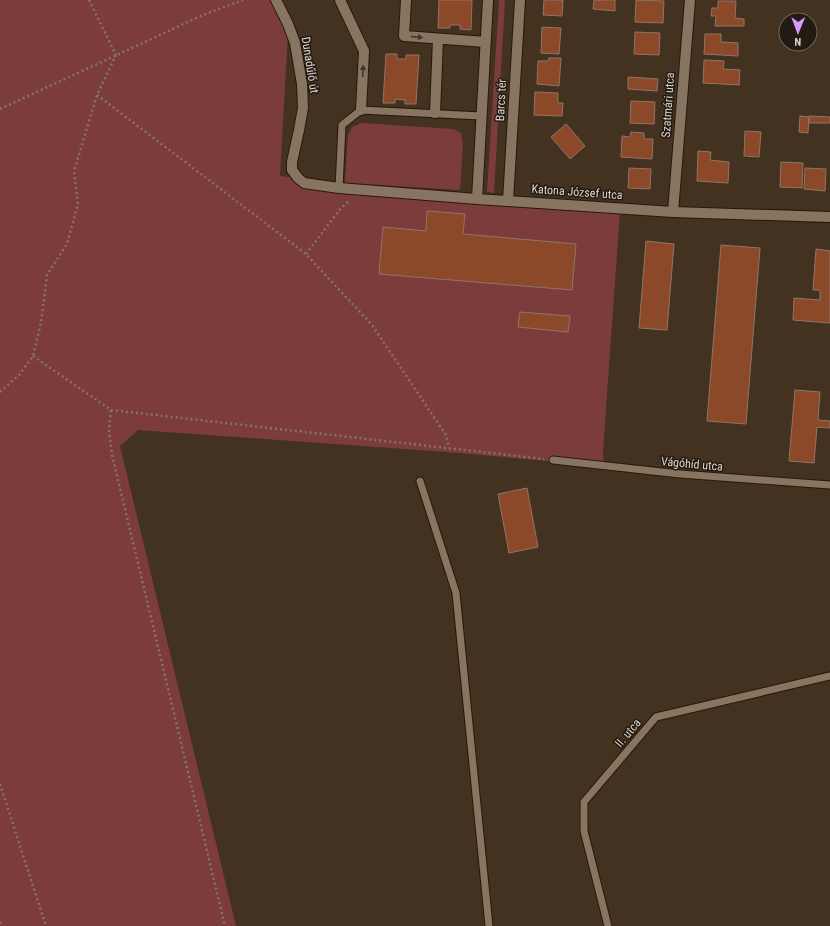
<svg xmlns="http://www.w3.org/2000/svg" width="830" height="926" viewBox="0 0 830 926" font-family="'Roboto Condensed',sans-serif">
<rect width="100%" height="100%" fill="#42321f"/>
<!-- green -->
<path fill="#7d3c3c" d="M 0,0 L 282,0 L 289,14 L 280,176 L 345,183 L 348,135 L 352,127 L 362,123 L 454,129 L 461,133 L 463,143 L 460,190 L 347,183 L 620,211 L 603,452 L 604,466 L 447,452 L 138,430 L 120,446 L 236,926 L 0,926 Z
M 499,0 L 505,0 L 494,193 L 487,192 Z"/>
<!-- building -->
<path fill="#8b4929" stroke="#907569" d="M 439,0 L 472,0 L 471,30 L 460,29 L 460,25 L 450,25 L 450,28 L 438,28 Z
M 544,0 L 563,0 L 562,16 L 543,15 Z
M 594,0 L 615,0 L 615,11 L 593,9 Z
M 636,0 L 664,1 L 663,23 L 635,22 Z
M 718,1 L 736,1 L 735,18 L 744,19 L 744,26 L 715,26 L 716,16 L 711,16 L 712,8 L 718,8 Z
M 542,27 L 561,28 L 559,54 L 541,53 Z
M 635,32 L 660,33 L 659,55 L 634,54 Z
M 705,34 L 721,34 L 721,42 L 738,43 L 738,56 L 704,54 Z
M 386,54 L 397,54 L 397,59 L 406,59 L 406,55 L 419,55 L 416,104 L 405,104 L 405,100 L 395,99 L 395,103 L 383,103 Z
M 549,58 L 561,58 L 559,86 L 537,84 L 538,61 L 548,61 Z
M 704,60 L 724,61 L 723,69 L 740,70 L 739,85 L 703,83 Z
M 628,77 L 658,79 L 657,91 L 628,89 Z
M 535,92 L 558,93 L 558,103 L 563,103 L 562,116 L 534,115 Z
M 631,101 L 655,102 L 654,124 L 630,123 Z
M 800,116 L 809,117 L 808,133 L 799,132 Z
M 809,116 L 830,117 L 830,123 L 809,123 Z
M 566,124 L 585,146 L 570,159 L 551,137 Z
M 745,131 L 761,132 L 759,157 L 744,156 Z
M 631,132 L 644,133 L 644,139 L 653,139 L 652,159 L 621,157 L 622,136 L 630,137 Z
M 698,151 L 711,152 L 710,160 L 729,162 L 728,183 L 697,181 Z
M 781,162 L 803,163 L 802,188 L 780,187 Z
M 629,168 L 651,169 L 650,189 L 628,188 Z
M 805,168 L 826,169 L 825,191 L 804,189 Z
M 427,211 L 465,214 L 463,234 L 576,244 L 572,290 L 379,274 L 383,227 L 426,231 Z
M 646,241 L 674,244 L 667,330 L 639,328 Z
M 721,245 L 760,248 L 746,424 L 707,421 Z
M 816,249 L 830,251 L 830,323 L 793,320 L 794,298 L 820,300 L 820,290 L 813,290 Z
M 520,312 L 570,316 L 568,332 L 518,327 Z
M 795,390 L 820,392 L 818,420 L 830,421 L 830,428 L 817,427 L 814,463 L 789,461 Z
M 527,488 L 538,547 L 509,553 L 498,494 Z"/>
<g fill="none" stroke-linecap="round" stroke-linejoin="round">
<!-- service casing -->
<g stroke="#281907" stroke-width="9">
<path id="service" d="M 339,188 L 342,125 L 361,110 L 481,116
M 553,460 L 680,474 L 830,485
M 420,481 L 456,593 L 489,926
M 608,926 L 584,831 L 584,802 L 656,717 L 830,676"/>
</g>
<!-- minor casing -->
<g stroke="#281907" stroke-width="12">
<path id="minor" d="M 276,0 L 288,24 L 295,43 L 302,84 L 303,108 L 299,130 L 292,162 L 292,170 L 298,178 L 304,183 L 339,188 L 477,199 L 673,212 L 830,217
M 340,0 L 364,51 L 361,110
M 406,0 L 404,36 L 486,42
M 435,113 L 438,39
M 477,199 L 488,0
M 508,201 L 520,0
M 673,212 L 690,0"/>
</g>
<!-- path -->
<path stroke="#837565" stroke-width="2.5" stroke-dasharray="2 3" stroke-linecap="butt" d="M 89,0 L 116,55
M 97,95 L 306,254 L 372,325 L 446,435 L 449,448
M 0,109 L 203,15 L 243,0
M 306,254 L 341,208 L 350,200
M 33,356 L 111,410 L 109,430 L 112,455 L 225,926
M 0,392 L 19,375 L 33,356 L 41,323 L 47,275 L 67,244 L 78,204 L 74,171 L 97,95 L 116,55
M 111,410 L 544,459
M 0,784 L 46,926
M 0,922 L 1,926"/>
<!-- service -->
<use href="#service" stroke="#887561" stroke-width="7"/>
<!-- minor -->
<use href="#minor" stroke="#887561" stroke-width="10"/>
</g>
<!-- one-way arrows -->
<defs><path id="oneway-solid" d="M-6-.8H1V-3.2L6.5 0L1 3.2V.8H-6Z"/></defs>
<g fill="#41362a">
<use href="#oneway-solid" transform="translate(417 37) rotate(4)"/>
<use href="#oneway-solid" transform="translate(363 71) rotate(-87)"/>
</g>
<g text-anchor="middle" stroke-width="3" stroke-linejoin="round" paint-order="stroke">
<!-- street labels -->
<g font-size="12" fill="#dfd4c9" stroke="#231b13">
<text transform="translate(310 65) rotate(81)" y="4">Dunadűlő út</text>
<text transform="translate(501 100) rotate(-87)" y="4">Barcs tér</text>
<text transform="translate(668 105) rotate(-86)" y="4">Szatmári utca</text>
<text transform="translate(577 192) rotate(4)" y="4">Katona József utca</text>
<text transform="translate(692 464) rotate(5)" y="4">Vágóhíd utca</text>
<text transform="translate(628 733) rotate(-50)" y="4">II. utca</text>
</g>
</g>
<!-- north arrow -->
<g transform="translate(798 32) rotate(181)"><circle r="19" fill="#231b13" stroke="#6e655c"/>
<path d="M0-3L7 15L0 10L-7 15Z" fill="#d49cfc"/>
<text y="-6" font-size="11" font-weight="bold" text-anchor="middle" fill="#dfd4c9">N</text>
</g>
</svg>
